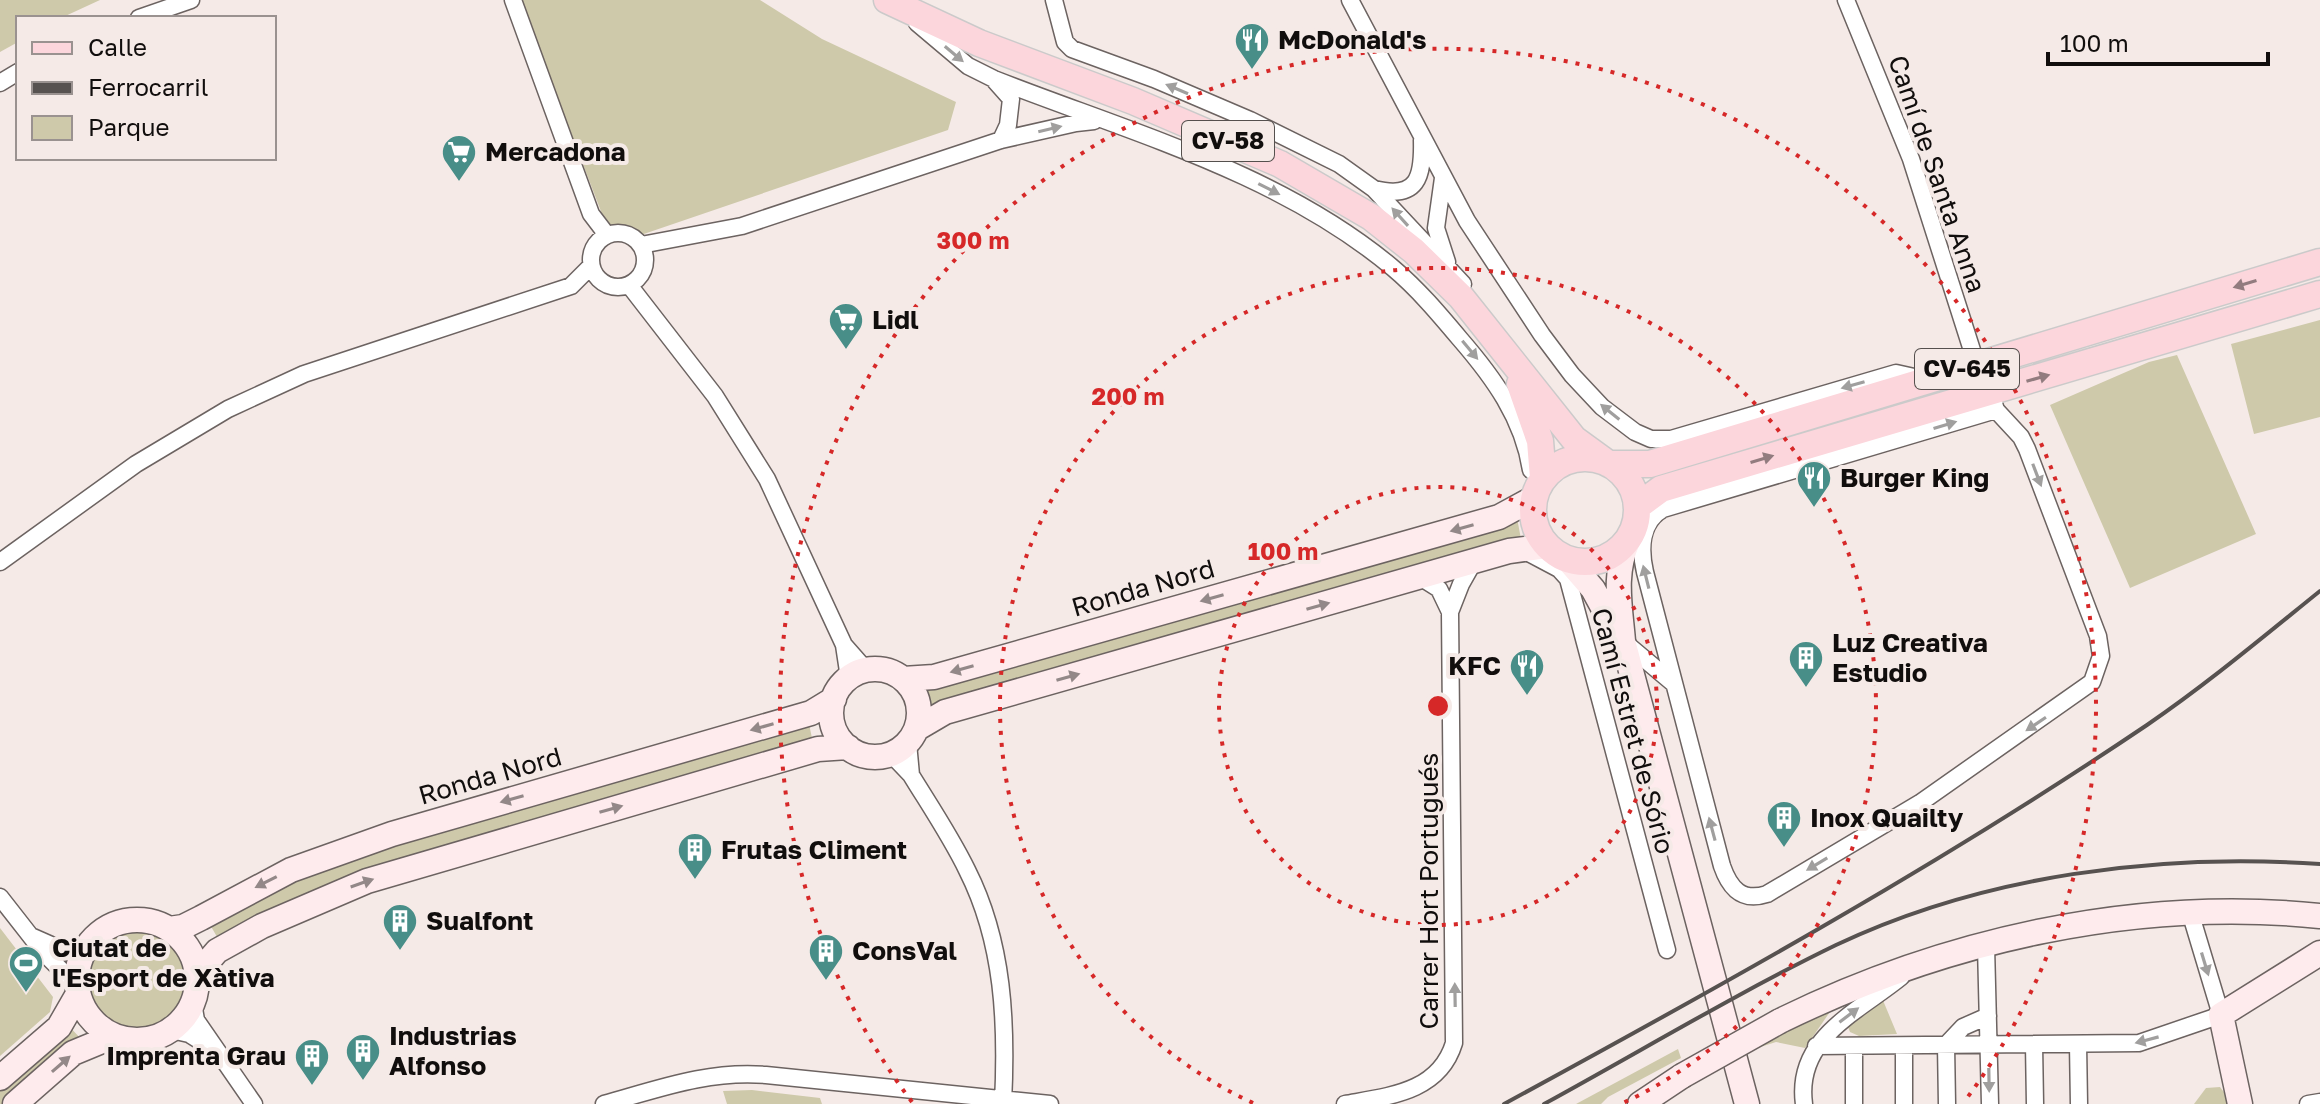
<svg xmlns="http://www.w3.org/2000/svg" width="2320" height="1104" viewBox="0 0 2320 1104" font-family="'Golos Text',sans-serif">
<rect width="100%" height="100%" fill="#f5eae7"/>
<!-- green -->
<path fill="#cec9aa" d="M 0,0 L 100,0 L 61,18 L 18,18 L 18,42 L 0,52 Z
M 520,0 L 760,0 L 822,39 L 956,102 L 948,130 L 635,237 L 621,237 L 607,227 Z
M 2320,320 L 2320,417 L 2254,434 L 2231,344 Z
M 2177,355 L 2256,534 L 2130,588 L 2050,405 L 2149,362 Z
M 1947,384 L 1951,396 L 1688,474 L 1685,461 Z
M 1517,518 L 1521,539 L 931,712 L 924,688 Z
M 808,719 L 813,743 L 220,942 L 209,923 L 287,881 L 370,848 Z
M 0,928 L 53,997 L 50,1012 L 0,1056 Z
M87 980a50 50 0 1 1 100 0a50 50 0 1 1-100 0Z
M 1882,998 L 1897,1034 L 1859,1036 L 1850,1032 L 1848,1027 L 1851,1020 Z
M 1834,1006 L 1805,1048 L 1776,1042 L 1751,1050 Z
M 68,1025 L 81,1039 L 7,1104 L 0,1104 L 0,1085 Z
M 1678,1049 L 1681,1058 L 1608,1097 L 1601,1104 L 1576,1104 Z
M 2220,1087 L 2233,1104 L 2194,1104 L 2206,1088 Z
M 752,1090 L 820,1098 L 822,1104 L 727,1104 L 723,1091 Z"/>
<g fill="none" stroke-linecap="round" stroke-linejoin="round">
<!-- street casing -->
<g stroke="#6c6361" stroke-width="19">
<path id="street" d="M 513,0 L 591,214 L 607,235
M 1054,0 L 1065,42 L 1072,49 L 1154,79 L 1250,120 L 1339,164 L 1374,189 L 1463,284
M 1350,0 L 1467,221 L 1542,335 L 1572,375 L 1602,407 L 1635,432 L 1651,439 L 1671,439 L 1896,373 L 1923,379
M 1846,0 L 1911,159 L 1977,366
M 139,18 L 191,0
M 917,23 L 968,66 L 994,79 C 1129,132 1280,173 1393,268 C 1418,289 1439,314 1460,339 C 1493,377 1523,418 1531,470
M 995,81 L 1011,99 L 1008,125 L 1001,140
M 0,83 L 18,72
M 1443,178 L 1436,228 L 1447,262
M 1374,189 C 1418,200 1423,177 1422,140
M591 260a27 27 0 1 1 54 0a27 27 0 1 1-54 0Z
M 641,245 L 742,226 L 1001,140 L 1076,123 L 1094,121
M 629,285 L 715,396 L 767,479 L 844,645
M 1990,391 L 1996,410 L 2021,437 L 2027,449 L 2098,636 L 2101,656 L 2092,682 L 1920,803 L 1767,894 C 1742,902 1730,889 1722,866 L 1645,572 C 1640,550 1640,522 1663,509 L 1996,410
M 1523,550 L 1559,569 L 1568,579 L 1667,950
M 0,562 L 136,464 L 228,409 L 304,374 L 571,286 L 591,266
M 1420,577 L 1439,589 L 1450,612 L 1461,584 L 1474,561
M 1623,641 L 1673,683
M 849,678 L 844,645 L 866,670
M 891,754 L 911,775 L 908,743
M 911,775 C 930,806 951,837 967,870 C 1004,943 1007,1024 1003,1104
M 0,897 L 43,952 L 77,986
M 33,937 L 67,952 L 84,950
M 1986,946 L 1990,1104
M 193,1003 L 196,1020 L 254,1104
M 171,1030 L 189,1034 L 213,1049
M 2034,1044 L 2035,1104
M 2078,1044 L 2079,1104
M 1946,1045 L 1947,1104
M 1946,1045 L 1963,1027 L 1988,1016
M 1816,1046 L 2139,1043 L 2221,1015 L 2190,912
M 1854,1046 L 1854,1104
M 1904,1046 L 1904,1104
M 604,1104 C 658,1089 709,1070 766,1075 L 1050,1104
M 1345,1104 C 1390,1096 1439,1092 1454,1043 L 1450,612
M 1804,1104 C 1795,1038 1858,1012 1901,977
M 2308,1104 L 2320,1102"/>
</g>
<!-- secondary casing -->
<g stroke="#6c6361" stroke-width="27">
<path id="secondary" d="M 1628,541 C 1613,574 1620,605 1623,641 L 1747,1104
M 1567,559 L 1593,589 L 1617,633
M831 713a44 44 0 1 1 88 0a44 44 0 1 1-88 0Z
M 903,679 L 934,677 L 1499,517 L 1534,498
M 916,729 L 945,712 L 1509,551 L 1547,546
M77 980a60 60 0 1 1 120 0a60 60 0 1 1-120 0Z
M 169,929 L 183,927 L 201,918 L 291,870 L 392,834 L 811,713 L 834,699
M 198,973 L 217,951 L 262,926 L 367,881 L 818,749 L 848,747
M 1780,1021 C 1945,940 2136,897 2320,916
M 0,1078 L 59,1027 L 78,994
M 15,1104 L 73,1053 L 114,1036
M 1640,1104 L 1682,1076
M 2240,1104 L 2221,1015 L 2320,953"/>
</g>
<!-- primary casing -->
<g stroke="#cbcaca" stroke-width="29">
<path id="primary" d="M 887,0 L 979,43 L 1133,101 L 1280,164 L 1371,217 L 1414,251 L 1461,297 L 1574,439 L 1607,463
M 1520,384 L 1540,441 L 1543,478
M1533 510a52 52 0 1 1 104 0a52 52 0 1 1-104 0Z
M 1612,464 L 1650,464 L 2320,262
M 1638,506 L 1661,489 L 2320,294"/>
</g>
<!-- street -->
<use href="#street" stroke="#fff" stroke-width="16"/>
<!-- secondary -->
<use href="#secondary" stroke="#feebed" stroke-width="24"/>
<!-- primary -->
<use href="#primary" stroke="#fcd6dc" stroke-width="26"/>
<!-- rail -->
<path stroke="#575250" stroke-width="4" d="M 1504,1104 C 1723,985 1941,864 2147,725 C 2207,684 2263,637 2320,591
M 1544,1104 C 1641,1051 1737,993 1836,945 C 1984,875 2158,853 2320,864"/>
<!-- secondary-bridge casing -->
<g stroke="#6c6361" stroke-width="27" stroke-linecap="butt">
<path id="secondary-bridge" d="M 1682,1076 L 1780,1021"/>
</g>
<!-- secondary-bridge -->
<use href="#secondary-bridge" stroke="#feebed" stroke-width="24"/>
</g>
<!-- one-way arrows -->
<defs><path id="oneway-solid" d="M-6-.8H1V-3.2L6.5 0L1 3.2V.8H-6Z" transform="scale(2)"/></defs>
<g fill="#a09f9e">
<use href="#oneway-solid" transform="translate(954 54) rotate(40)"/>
<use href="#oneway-solid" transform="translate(1177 89) rotate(-157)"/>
<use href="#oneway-solid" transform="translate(1050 129) rotate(-13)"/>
<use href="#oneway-solid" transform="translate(1269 189) rotate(27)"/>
<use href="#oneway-solid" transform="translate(1400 217) rotate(-132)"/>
<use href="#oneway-solid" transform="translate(1470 350) rotate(50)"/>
<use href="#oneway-solid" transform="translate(1853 385) rotate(164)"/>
<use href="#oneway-solid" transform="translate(1610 412) rotate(-141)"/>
<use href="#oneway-solid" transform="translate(1945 425) rotate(-17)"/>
<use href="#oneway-solid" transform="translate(2037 475) rotate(69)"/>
<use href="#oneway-solid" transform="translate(1646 577) rotate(-104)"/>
<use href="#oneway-solid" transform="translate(2036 724) rotate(146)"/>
<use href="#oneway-solid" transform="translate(1712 829) rotate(-105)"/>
<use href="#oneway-solid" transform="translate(1817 864) rotate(149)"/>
<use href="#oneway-solid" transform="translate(2205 964) rotate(73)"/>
<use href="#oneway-solid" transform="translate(1455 995) rotate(-91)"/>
<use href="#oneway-solid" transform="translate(1849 1015) rotate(-37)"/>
<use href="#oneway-solid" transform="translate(2147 1040) rotate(165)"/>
<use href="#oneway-solid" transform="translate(1989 1080) rotate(89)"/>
</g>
<g fill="#927c7f">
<use href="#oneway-solid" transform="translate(2245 284) rotate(163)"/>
<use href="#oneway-solid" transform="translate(2038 378) rotate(-16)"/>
<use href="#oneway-solid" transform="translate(1762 459) rotate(-17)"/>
</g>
<g fill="#938888">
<use href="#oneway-solid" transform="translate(1462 528) rotate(164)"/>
<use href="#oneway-solid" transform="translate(1212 598) rotate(164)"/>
<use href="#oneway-solid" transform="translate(1318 606) rotate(-16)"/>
<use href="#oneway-solid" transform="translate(962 669) rotate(164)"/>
<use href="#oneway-solid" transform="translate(1068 677) rotate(-16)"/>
<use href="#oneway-solid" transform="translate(762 727) rotate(164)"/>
<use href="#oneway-solid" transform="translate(512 799) rotate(164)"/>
<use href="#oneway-solid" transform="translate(611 809) rotate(-16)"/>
<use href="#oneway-solid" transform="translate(266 882) rotate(153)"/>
<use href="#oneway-solid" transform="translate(362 883) rotate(-19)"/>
<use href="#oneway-solid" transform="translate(61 1064) rotate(-41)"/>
</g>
<!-- distance rings -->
<g fill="none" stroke="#d62828" stroke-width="4" stroke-dasharray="4 8">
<circle cx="1438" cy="706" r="219"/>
<path d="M1253 1103A438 438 0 1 1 1623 1103"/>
<path d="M912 1102A658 658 0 1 1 1964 1102"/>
</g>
<!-- icons -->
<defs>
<g id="restaurant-pin" transform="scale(1.8)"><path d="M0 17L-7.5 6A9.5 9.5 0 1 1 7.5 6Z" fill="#488e88" stroke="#f5eae7"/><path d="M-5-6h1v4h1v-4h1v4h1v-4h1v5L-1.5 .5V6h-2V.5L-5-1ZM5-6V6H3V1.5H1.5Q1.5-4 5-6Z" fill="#fff"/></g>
<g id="supermarket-pin" transform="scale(1.8)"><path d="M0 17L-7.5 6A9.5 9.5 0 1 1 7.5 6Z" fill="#488e88" stroke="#f5eae7"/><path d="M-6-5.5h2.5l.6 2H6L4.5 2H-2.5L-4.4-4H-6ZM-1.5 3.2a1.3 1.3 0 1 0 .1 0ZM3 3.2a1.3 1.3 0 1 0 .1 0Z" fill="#fff"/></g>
<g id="building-pin" transform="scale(1.8)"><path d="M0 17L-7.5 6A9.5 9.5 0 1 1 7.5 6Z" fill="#488e88" stroke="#f5eae7"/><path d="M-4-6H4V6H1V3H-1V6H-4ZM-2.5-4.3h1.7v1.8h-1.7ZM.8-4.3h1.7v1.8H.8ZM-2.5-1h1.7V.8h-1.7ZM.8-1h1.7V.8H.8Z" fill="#fff"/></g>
<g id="stadium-pin" transform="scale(1.8)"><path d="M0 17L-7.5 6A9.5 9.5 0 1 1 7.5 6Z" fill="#488e88" stroke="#f5eae7"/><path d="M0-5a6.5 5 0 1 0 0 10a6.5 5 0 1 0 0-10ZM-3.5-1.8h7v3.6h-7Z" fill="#fff"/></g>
</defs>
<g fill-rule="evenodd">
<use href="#restaurant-pin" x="1252" y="40"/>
<use href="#supermarket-pin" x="459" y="152"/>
<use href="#supermarket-pin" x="846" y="320"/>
<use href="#restaurant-pin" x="1814" y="478"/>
<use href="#building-pin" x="1806" y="658"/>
<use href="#restaurant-pin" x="1527" y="666"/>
<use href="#building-pin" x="1784" y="818"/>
<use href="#building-pin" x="695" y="850"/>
<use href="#building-pin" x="400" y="921"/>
<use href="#building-pin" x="826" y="951"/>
<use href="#stadium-pin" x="26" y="963"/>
<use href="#building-pin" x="363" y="1051"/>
<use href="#building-pin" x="312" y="1056"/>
</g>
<g text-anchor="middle" stroke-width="8" stroke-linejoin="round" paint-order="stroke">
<!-- shield labels -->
<g fill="#f5eae7" stroke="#55504e" stroke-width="2">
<rect x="1182" y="121" width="92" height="40" rx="6"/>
<rect x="1915" y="349" width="104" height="40" rx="6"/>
</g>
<g font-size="24" font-weight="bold" fill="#110e0d">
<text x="1228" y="149">CV-58</text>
<text x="1967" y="377">CV-645</text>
</g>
<!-- poi labels -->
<g font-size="26" font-weight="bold" fill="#110e0d" stroke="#f5eae7" text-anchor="start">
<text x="1278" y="49">McDonald's</text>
<text x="485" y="161">Mercadona</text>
<text x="872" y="329">Lidl</text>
<text x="1840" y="487">Burger King</text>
<text x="1832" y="652">Luz Creativa<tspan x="1832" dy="30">Estudio</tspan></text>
<text x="1501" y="675" text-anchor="end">KFC</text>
<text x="1810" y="827">Inox Quailty</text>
<text x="721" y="859">Frutas Climent</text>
<text x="426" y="930">Sualfont</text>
<text x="52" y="957">Ciutat de<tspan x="52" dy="30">l'Esport de Xàtiva</tspan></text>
<text x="852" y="960">ConsVal</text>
<text x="389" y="1045">Industrias<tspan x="389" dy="30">Alfonso</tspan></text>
<text x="286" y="1065" text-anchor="end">Imprenta Grau</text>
</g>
<!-- street labels -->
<g font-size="26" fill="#110e0d" stroke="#f5eae7">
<text transform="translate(1937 174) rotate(71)" y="9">Camí de Santa Anna</text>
<text transform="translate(1143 588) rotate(-16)" y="9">Ronda Nord</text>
<text transform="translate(1633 731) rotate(75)" y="9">Camí Estret de Sório</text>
<text transform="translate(490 776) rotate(-16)" y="9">Ronda Nord</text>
<text transform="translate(1429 891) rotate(-90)" y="9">Carrer Hort Portugués</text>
</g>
</g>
<circle cx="1438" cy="706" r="12" fill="#d62828" stroke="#f5eae7" stroke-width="4"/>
<g font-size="24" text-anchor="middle" font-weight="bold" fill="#d62828" stroke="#f5eae7" stroke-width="8" stroke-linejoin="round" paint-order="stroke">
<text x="973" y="249">300 m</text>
<text x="1128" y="405">200 m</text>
<text x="1283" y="560">100 m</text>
</g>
<!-- legend -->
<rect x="16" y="16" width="260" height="144" fill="#f5eae7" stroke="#9a9290" stroke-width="2"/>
<rect x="32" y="42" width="40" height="12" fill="#fcd6dc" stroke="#9a9290" stroke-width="2"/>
<text x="88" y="56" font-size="24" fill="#110e0d">Calle</text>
<rect x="32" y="82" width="40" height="12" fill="#575250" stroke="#9a9290" stroke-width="2"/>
<text x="88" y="96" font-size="24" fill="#110e0d">Ferrocarril</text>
<rect x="32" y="116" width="40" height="24" fill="#cec9aa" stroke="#9a9290" stroke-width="2"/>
<text x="88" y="136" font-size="24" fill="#110e0d">Parque</text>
<!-- scale -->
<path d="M2048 52v12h220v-12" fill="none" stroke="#110e0d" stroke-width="4"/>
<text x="2060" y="52" font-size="24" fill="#110e0d" stroke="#f5eae7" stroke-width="6" paint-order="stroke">100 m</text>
</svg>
